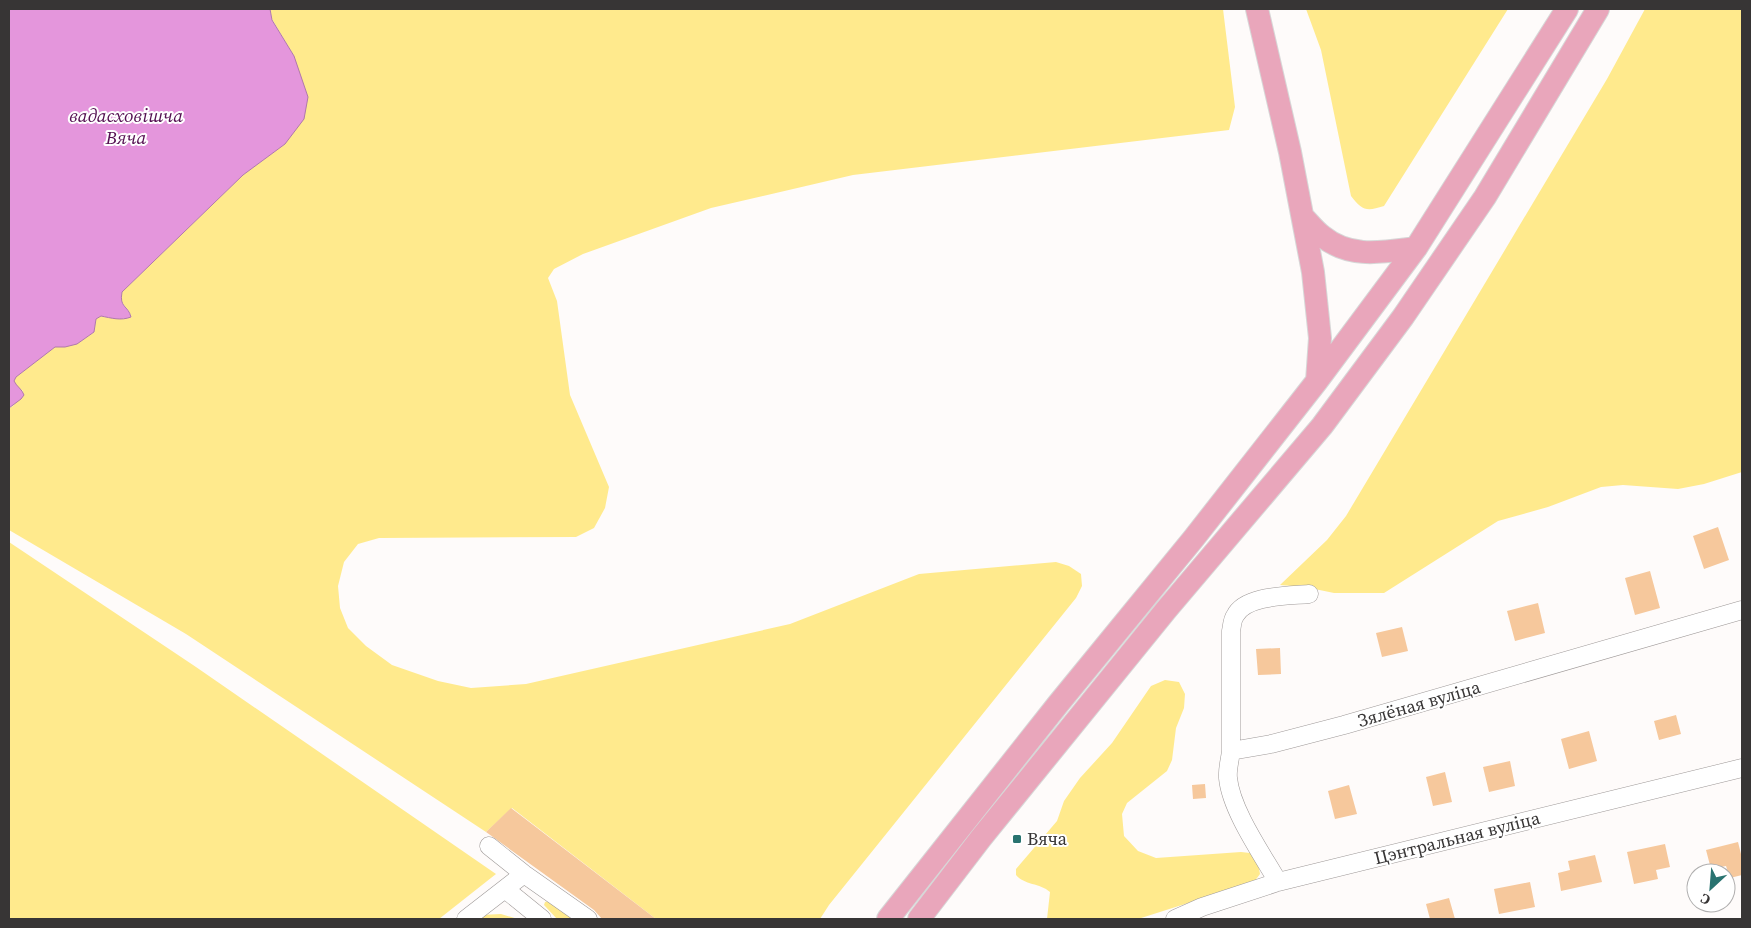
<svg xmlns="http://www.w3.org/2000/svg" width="1751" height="928" viewBox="0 0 1751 928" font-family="'Source Serif 4',serif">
<rect width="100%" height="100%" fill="#fefbfa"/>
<!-- green -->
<path fill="#ffea8d" d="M 270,9 L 1223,9 L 1235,107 L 1229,130 L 853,175 L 711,208 L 583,254 L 554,269 L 548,278 L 557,301 L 570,395 L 609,487 L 605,508 L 594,528 L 576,537 L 379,538 L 358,544 L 344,562 L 338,586 L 340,608 L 348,628 L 366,646 L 392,665 L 438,681 L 471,688 L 526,684 L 790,624 L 919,574 L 1056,562 L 1069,566 L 1081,574 L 1082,586 L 1076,598 L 829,905 L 820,919 L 656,919 L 512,808 L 486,832 L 186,634 L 9,530 L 9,408 L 13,406 L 23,391 L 16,386 L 14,381 L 16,377 L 55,347 C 72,348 81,342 94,332 L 96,319 L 101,316 C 111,318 121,321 131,317 C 129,305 119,308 122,292 L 243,175 L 285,144 L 294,56 L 272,19 Z
M 1306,9 L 1508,9 L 1384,206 C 1366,212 1362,210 1351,196 L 1321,50 Z
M 1645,9 L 1742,9 L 1742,472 L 1704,484 L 1678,489 L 1623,485 L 1601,487 L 1548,507 L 1498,521 L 1384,593 L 1334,593 L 1305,587 L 1280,585 L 1327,540 L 1346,516 L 1607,79 Z
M 9,542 L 196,667 L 496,874 L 439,919 L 9,919 Z
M 1165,680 L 1179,682 L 1185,694 L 1184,708 L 1176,728 L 1172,760 L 1167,771 L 1127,803 L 1122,814 L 1124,836 L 1138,851 L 1156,858 L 1241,852 L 1250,853 L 1258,863 L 1260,874 L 1254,882 L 1138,919 L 1047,919 L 1050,892 C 1040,883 1024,885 1016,875 L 1016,869 L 1057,821 L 1064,801 L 1080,778 L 1112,743 L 1151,686 Z
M 549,901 L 580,919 L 557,919 L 544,905 L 545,902 Z
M 501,914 L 518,919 L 476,919 L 481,915 Z"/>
<!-- water -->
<path fill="#e496dc" stroke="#b079aa" d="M 9,9 L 270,9 L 272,20 L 294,56 L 308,97 L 304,119 L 285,144 L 243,175 L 122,292 C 119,308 128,305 131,317 C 121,321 111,318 101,316 L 96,319 L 94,332 L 77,344 L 65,347 L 55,347 L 16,377 L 14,381 C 17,387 22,389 24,395 L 21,399 L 9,408 Z"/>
<!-- building -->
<path fill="#f6c89c" d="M 1718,527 L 1729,560 L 1704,569 L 1693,536 Z
M 1650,571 L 1660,608 L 1635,615 L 1625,578 Z
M 1538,603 L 1545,633 L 1515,641 L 1507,611 Z
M 1402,627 L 1408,651 L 1382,657 L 1376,633 Z
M 1280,648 L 1281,674 L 1258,675 L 1256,649 Z
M 1676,715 L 1681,734 L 1659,740 L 1654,721 Z
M 1589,731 L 1597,761 L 1569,769 L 1561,739 Z
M 1510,761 L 1515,786 L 1489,792 L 1483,767 Z
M 1445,772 L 1452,802 L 1433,806 L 1426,777 Z
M 1205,784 L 1206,798 L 1193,799 L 1192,785 Z
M 1349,785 L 1357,814 L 1335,819 L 1328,791 Z
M 511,808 L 656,919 L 602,919 L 594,910 L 486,832 Z
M 1738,842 L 1742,858 L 1742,875 L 1730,878 L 1726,866 L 1711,869 L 1706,850 Z
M 1665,844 L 1670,867 L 1656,870 L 1658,879 L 1634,884 L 1627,852 Z
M 1595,855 L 1602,882 L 1561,891 L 1558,873 L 1570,870 L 1568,861 Z
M 1530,882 L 1535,907 L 1499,914 L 1494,889 Z
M 1449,898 L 1455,919 L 1430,919 L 1426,904 Z"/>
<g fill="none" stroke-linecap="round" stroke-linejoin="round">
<!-- minor casing -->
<g stroke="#9e9998" stroke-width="19">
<path id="minor" d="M 1231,751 L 1231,631 C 1232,627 1232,620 1235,616 C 1245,595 1289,596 1309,594
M 489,846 L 524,874 L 588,919
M 1278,882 C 1262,854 1231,810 1228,778 C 1227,770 1230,760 1231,751 L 1271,744 L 1344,725 L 1742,610
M 505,889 L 542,919
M 466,919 L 524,874
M 1175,919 L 1202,907 L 1278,882 L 1742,768"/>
</g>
<!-- major casing -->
<g stroke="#d7d7d7" stroke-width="24">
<path id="major" d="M 1257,9 L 1290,152 L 1313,272 L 1320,338 L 1317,381
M 1303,217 C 1309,223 1315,231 1322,236 C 1350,259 1383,252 1416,248
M 888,919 L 1059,703 L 1194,538 L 1317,381 L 1416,248 L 1567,9
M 919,919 L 981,838 L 1166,610 L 1322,426 L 1403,317 L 1485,197 L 1598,9"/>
</g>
<!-- minor -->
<use href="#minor" stroke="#fff" stroke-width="18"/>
<!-- major -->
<use href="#major" stroke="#e9a6bb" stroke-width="22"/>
</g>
<!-- markers -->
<rect fill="#297370" stroke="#fff" stroke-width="2" x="1012" y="834" width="10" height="10" rx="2.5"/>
<g text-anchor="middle" stroke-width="4" stroke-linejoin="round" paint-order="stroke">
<!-- street labels -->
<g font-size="18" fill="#373535" stroke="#fff">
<text transform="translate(1419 704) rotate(-16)" y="6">Зялёная вуліца</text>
<text transform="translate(1457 838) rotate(-14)" y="6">Цэнтральная вуліца</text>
</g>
<!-- poi labels -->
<g font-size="18" fill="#373535" stroke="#fff" text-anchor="start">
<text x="1027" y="845">Вяча</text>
</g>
<!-- water labels -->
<g font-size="19" font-style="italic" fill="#540f51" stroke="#fff">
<text x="126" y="122">вадасховішча<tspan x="126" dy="22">Вяча</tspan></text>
</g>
</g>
<!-- border -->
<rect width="1751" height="928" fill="none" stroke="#373535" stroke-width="20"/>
<!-- north arrow -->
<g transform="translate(1711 888) rotate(206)"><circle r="24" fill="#ffffff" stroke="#afaeae"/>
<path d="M0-4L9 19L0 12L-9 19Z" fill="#297370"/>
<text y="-8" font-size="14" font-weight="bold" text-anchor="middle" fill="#373535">С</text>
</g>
</svg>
